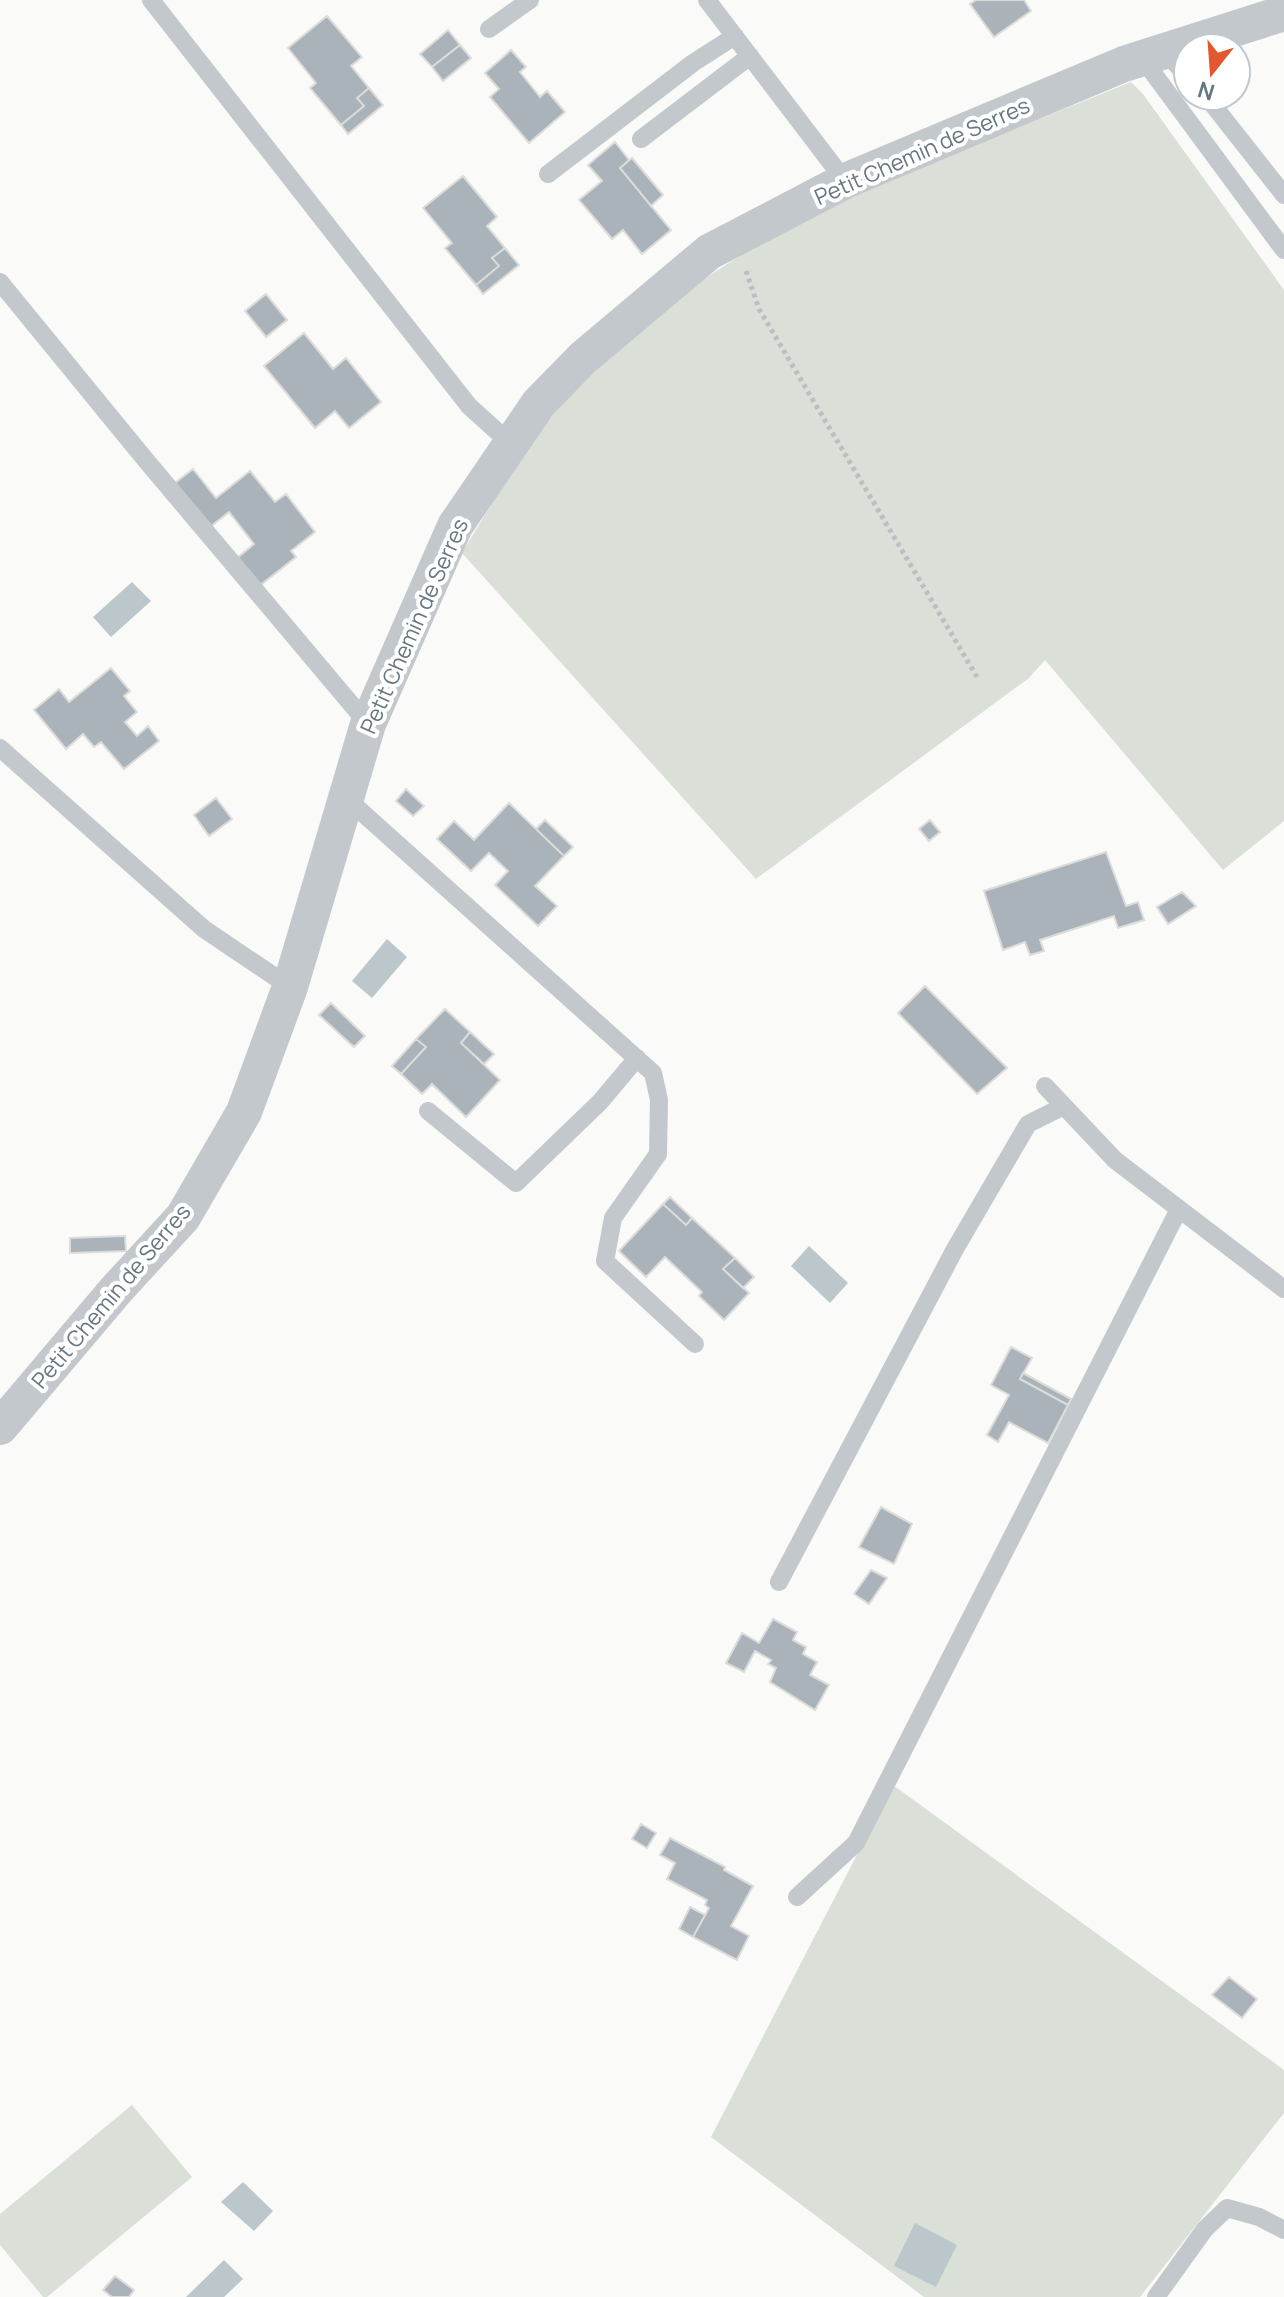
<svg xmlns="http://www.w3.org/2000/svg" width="1284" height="2297" viewBox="0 0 1284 2297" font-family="Manrope,sans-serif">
<rect width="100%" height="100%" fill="#fafaf8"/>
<!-- green -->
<path fill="#dadfd7" d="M 1131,82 L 1143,94 L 1284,290 L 1284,821 L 1223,870 L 1045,660 L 1029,678 L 756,879 L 462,553 L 524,450 L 589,371 L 704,279 L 746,252 L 852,195 Z
M 893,1785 L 1284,2070 L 1284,2113 L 1140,2297 L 924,2297 L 711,2137 Z
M 132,2105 L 192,2177 L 47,2297 L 43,2297 L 0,2245 L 0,2214 Z"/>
<!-- water -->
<path fill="#bbc7cb" d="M 132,582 L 151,601 L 111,637 L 93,617 Z
M 387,939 L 407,957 L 372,998 L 352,981 Z
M 809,1246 L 848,1283 L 830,1303 L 791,1266 Z
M 243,2182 L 273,2211 L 254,2231 L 221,2202 Z
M 915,2223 L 957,2245 L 936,2287 L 894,2266 Z
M 224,2260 L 243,2279 L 224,2297 L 186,2297 Z"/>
<!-- building -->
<path fill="#aab3b9" stroke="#dcdcda" stroke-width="2" d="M 976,0 L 1024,0 L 1031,11 L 994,37 L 970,4 Z
M 327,16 L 362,57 L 351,66 L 369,88 L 357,98 L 364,106 L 341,125 L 310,88 L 316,83 L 288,48 Z
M 448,30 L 460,45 L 432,67 L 420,54 Z
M 460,45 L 471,58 L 443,81 L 432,67 Z
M 511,50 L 526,67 L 520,72 L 540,97 L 547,91 L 565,112 L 529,143 L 490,97 L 499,89 L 485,73 Z
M 369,88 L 383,105 L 348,134 L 341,125 L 364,106 L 357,98 Z
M 615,142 L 629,160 L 620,168 L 671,230 L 642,254 L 623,230 L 612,239 L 579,200 L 602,181 L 588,165 Z
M 632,158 L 663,195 L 651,206 L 620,168 Z
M 463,176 L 497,217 L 487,226 L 505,248 L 492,258 L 499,266 L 476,285 L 445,248 L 452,243 L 423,208 Z
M 505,248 L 519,265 L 483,294 L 476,285 L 499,266 L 492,258 Z
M 266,294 L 287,320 L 266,337 L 245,311 Z
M 304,333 L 333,369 L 346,358 L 381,402 L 349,428 L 335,411 L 315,428 L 264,366 Z
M 193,469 L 216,498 L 250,471 L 275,502 L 286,494 L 315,532 L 291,551 L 296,557 L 258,587 L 236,559 L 254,544 L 229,512 L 210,527 L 175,483 Z
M 111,668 L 130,691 L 124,696 L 137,712 L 125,722 L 137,736 L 148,726 L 159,741 L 124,769 L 101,742 L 94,747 L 83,734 L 66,749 L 34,710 L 59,689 L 69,702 Z
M 406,789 L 424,806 L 413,816 L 396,801 Z
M 216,798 L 232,819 L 209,836 L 194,815 Z
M 509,803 L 564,856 L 535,886 L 557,906 L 538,926 L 495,885 L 508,871 L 489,853 L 471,871 L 437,839 L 454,821 L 474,840 Z
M 545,820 L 573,847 L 564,856 L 536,829 Z
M 930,820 L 940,832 L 929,841 L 919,829 Z
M 1106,852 L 1126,906 L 1138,902 L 1144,920 L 1118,928 L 1114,916 L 1040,940 L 1044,951 L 1030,955 L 1025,942 L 1003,950 L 984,891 Z
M 1182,892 L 1196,906 L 1168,924 L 1157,907 Z
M 925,986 L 1007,1068 L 977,1094 L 898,1013 Z
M 331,1003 L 365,1036 L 354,1047 L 319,1015 Z
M 445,1009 L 470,1032 L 461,1043 L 500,1080 L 466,1117 L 432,1084 L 422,1094 L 401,1074 L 426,1047 L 416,1039 Z
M 470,1032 L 494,1054 L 484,1064 L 461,1043 Z
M 416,1039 L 426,1047 L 401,1074 L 392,1066 Z
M 670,1197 L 692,1218 L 686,1225 L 663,1204 Z
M 663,1204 L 686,1225 L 692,1218 L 735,1258 L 723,1269 L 749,1293 L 724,1320 L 699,1296 L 702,1292 L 665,1257 L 646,1277 L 619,1251 Z
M 125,1236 L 126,1251 L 70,1253 L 70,1238 Z
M 735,1258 L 754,1277 L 743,1288 L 723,1269 Z
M 1011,1347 L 1032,1358 L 1020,1379 L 1068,1405 L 1048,1443 L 1009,1422 L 998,1442 L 987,1435 L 1009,1395 L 991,1385 Z
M 1023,1373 L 1071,1399 L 1068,1405 L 1020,1379 Z
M 881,1507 L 912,1524 L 894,1564 L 859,1547 Z
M 871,1570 L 887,1578 L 869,1604 L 854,1594 Z
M 773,1619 L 797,1632 L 793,1640 L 806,1647 L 803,1654 L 817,1662 L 810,1675 L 829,1685 L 815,1710 L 770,1682 L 776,1668 L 768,1664 L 771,1660 L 755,1651 L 744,1672 L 726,1663 L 742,1633 L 759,1643 Z
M 641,1824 L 656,1833 L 647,1848 L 632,1839 Z
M 670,1838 L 725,1867 L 724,1870 L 753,1886 L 731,1926 L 749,1936 L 737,1960 L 693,1937 L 709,1908 L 705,1905 L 707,1900 L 667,1879 L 675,1863 L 660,1855 Z
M 690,1907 L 705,1915 L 693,1937 L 679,1929 Z
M 1229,1977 L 1257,1999 L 1242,2018 L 1212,1995 Z
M 115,2276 L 134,2290 L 129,2297 L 112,2297 L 103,2290 Z"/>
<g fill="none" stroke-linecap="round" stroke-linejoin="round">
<!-- path -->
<path stroke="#bbbfc2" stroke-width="5" stroke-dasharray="4 4" stroke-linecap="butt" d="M 746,271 L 759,309 L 977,677"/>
<!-- service -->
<path stroke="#c3c8cc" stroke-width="18" d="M 151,0 L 469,406 L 510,443
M 707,0 L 845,181
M 489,29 L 530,0
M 1165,52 L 1188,77
M 1142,58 L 1284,250
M 1206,96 L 1284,195
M 641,139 L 750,56
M 548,174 L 693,63 L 735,36
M 0,282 L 144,458 L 368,724
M 0,748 L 204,929 L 290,987
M 346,798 L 653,1073 L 659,1100 L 658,1154 L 613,1218 L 605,1261 L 695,1344
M 1045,1086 L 1115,1160 L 1284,1289
M 428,1111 L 516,1183 L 600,1102 L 637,1058
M 779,1582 L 955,1249 L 1028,1124 L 1064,1106
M 797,1897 L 856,1843 L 1179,1209
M 1156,2297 L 1205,2229 L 1227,2208 L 1259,2217 L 1284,2230"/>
<!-- minor -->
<path stroke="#c3c8cc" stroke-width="36" d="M 0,1427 L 116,1290 L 183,1217 L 244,1112 L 290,987 L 368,724 L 455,526 L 539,403 L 583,358 L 709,252 L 845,181 L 1124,64 L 1284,13"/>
</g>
<g text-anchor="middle" stroke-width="8" stroke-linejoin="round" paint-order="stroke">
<!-- street labels -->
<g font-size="22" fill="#657683" stroke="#fff">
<text transform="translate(922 151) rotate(-24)" y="8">Petit Chemin de Serres</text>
<text transform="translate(414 626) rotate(-66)" y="8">Petit Chemin de Serres</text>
<text transform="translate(111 1296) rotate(-50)" y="8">Petit Chemin de Serres</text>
</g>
</g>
<!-- north arrow -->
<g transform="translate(1212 72) rotate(197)"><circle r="38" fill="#ffffff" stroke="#c1c8cd" stroke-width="2"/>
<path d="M0-6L14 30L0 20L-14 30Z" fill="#e4572e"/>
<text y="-12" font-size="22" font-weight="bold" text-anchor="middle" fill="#657683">N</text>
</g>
</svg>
